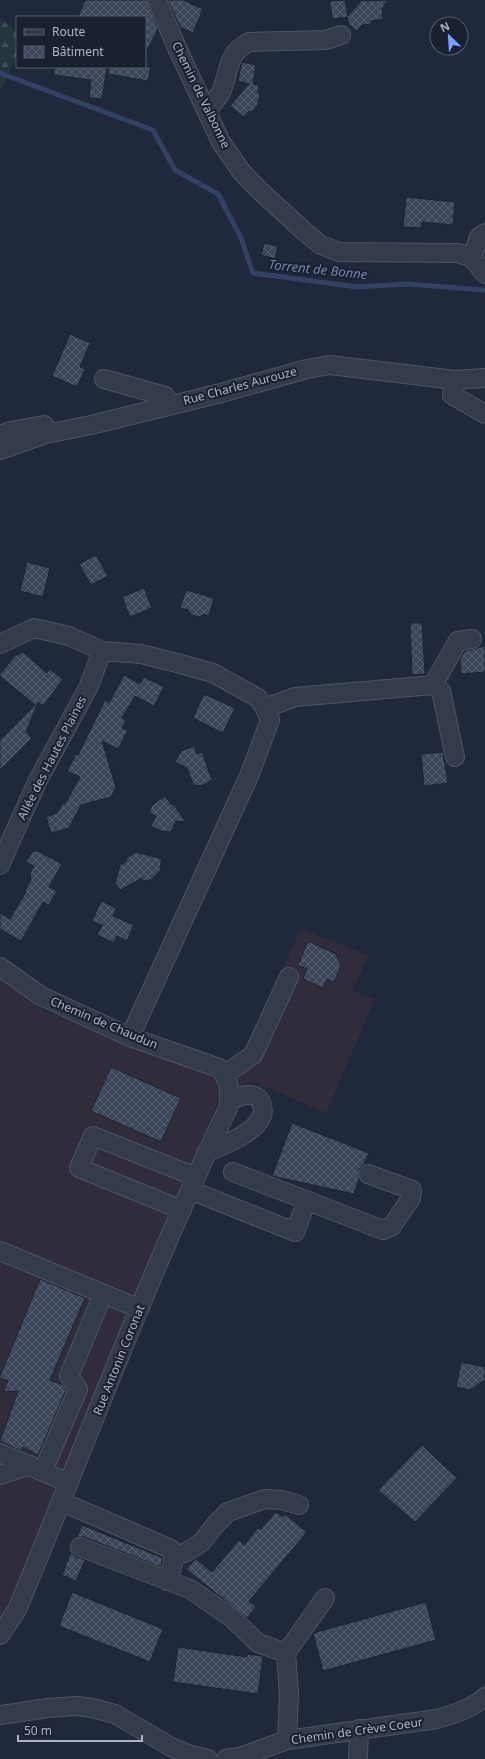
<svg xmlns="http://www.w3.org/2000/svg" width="485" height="1759" viewBox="0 0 485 1759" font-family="'Noto Sans',sans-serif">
<defs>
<pattern id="forest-firs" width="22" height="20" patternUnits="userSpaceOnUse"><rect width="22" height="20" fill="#22363c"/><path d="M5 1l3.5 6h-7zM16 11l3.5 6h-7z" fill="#405157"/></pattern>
<pattern id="building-cross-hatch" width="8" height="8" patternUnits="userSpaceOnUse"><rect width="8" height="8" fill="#3b465b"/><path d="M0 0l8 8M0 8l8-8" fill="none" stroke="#555e71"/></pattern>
</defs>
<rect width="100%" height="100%" fill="#20283b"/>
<!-- medical -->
<path fill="#302c3c" d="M 301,929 L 369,955 L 352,991 L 375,999 L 326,1113 L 253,1081 L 221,1093 L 10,1607 L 0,1621 L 0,978 L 44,1011 L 207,1070 L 242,1057 Z"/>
<!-- forest -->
<path fill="url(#forest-firs)" d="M 0,18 L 17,33 L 17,56 L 0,91 Z"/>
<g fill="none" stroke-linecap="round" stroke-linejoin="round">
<!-- stream -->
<path stroke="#324164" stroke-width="5" d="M 0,73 L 153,130 L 175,170 L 218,194 L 241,238 L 253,273 L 357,287 L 407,284 L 485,290"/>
</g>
<!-- building -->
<path fill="url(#building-cross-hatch)" stroke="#1b2232" d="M 85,0 L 147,0 L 158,29 L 145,54 L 145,17 L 78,17 Z
M 168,0 L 183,0 L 203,9 L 193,33 L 180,27 Z
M 345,0 L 348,16 L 362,0 L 367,1 L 388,0 L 382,9 L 383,19 L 371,21 L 371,24 L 362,25 L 357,31 L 349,24 L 347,17 L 332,19 L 330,1 Z
M 242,62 L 256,65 L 253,84 L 259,85 L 258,93 L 260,93 L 258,104 L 251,113 L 249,111 L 244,117 L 230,106 L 249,84 L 238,81 Z
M 54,67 L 107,67 L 102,99 L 89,98 L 91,80 L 54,75 Z
M 109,67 L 151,67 L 148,81 L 108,74 Z
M 406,197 L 455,202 L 453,225 L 422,222 L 421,228 L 403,227 Z
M 264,243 L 278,246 L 275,259 L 261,255 Z
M 70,334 L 90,343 L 80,367 L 85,369 L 77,387 L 52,376 Z
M 96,555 L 108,576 L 91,585 L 79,564 Z
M 27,562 L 50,568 L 43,597 L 20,591 Z
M 144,588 L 152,608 L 130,617 L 122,597 Z
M 186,590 L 214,598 L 209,616 L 204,614 L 199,617 L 191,615 L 188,610 L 180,608 Z
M 410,623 L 422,623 L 425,674 L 412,675 Z
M 485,646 L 485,672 L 461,674 L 460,659 L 465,651 Z
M 23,652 L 47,673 L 50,669 L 63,679 L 43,706 L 38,702 L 26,732 L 32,738 L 0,770 L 0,740 L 35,705 L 0,676 L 0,674 L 15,656 Z
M 124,675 L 140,684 L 144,677 L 164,687 L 154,706 L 135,696 L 122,718 L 126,720 L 122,728 L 128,730 L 118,749 L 102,741 L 116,787 L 111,797 L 81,805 L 69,828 L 51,833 L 46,817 L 57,813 L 63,803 L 65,804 L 80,777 L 67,771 L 76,754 L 78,755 L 105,700 L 109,703 Z
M 204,694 L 235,708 L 223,733 L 193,718 Z
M 194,746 L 197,754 L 202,752 L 212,780 L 204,785 L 194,786 L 187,768 L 175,762 L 181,751 Z
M 443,752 L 448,783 L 424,786 L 421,754 Z
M 165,796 L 172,805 L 173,804 L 186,822 L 176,821 L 171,832 L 161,831 L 151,826 L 156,816 L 149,813 L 152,805 Z
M 33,851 L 38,851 L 62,864 L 49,887 L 57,891 L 49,905 L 43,902 L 21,941 L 0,929 L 0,913 L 10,919 L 26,892 L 25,891 L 31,880 L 30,873 L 34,866 L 26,862 Z
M 136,852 L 162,859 L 160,867 L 161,870 L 151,880 L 144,881 L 142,878 L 120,890 L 115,883 L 120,865 L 127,861 L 126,858 Z
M 101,901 L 116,908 L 113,916 L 134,925 L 127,941 L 117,936 L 114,943 L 97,935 L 102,925 L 92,921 Z
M 308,941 L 336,954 L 341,966 L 334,982 L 327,979 L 323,988 L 303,979 L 307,969 L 298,965 Z
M 111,1067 L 181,1098 L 161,1142 L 91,1111 Z
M 292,1123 L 369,1153 L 364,1164 L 358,1170 L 359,1179 L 354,1194 L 272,1176 Z
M 40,1279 L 85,1298 L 50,1380 L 63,1385 L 66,1390 L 38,1455 L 23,1447 L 21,1451 L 0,1441 L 18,1391 L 3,1392 L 8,1381 L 0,1378 L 0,1376 Z
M 461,1362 L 485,1367 L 485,1380 L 470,1390 L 456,1387 Z
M 422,1445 L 457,1478 L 415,1522 L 378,1490 Z
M 276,1512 L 283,1517 L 285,1514 L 307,1532 L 249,1601 L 256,1607 L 247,1618 L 186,1569 L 196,1559 L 212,1572 L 239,1540 L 244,1545 L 258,1528 L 261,1529 Z
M 82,1525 L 163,1558 L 161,1567 L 84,1537 L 77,1537 Z
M 71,1552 L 76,1557 L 85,1560 L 76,1581 L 62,1575 Z
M 72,1592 L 163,1629 L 150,1662 L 59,1626 Z
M 426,1602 L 436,1640 L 323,1671 L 313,1633 Z
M 178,1647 L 247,1657 L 247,1654 L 263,1656 L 258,1694 L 173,1682 Z"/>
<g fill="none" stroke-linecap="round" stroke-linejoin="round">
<!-- minor casing -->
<g stroke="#4e5566" stroke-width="20">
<path id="minor" d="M 157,0 L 177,48 L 221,142 L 241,171 L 259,190 L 305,232 L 321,245 L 339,252 L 458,253 L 472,258 L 485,274
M 207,111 C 212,104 219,97 222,90 C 230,68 227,54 249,42 L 326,40 L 341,35
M 472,258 L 479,237 L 485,233
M 104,379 L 165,396 L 170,404
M 455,380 L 452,395 L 485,414
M 0,435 L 11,431 L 44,425
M 0,450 L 46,434 L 91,425 L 221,393 L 307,369 L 330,365 L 455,380 L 485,378
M 0,644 L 34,628 L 69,636 L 102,651 L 141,654 L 173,662 L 213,673 L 258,698 L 265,708 L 270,720 L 249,776 L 130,1037
M 433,685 L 458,641 L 472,639
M 265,708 L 295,697 L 433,685 L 441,691 L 455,757
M 0,865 L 37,782 L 89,686 L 102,651
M 0,967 L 41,996 L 130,1037 L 219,1068 C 230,1079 231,1093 228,1108 C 150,1271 86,1443 17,1610 L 0,1635
M 225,1074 L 253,1055 L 289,977
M 206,1153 C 222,1146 253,1134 261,1118 C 263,1115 263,1110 262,1106 C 259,1089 239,1095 229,1102
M 233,1172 L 383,1230 L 392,1226 L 411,1198 L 412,1190 L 368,1174
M 190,1190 L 295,1232 L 307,1200
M 182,1210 L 79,1168 L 93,1136 L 196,1177
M 0,1251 L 140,1309
M 0,1453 L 69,1483
M 43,1471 L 78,1389 L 69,1376 L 103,1294
M 0,1475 L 30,1465
M 62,1502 L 171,1549 C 176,1561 172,1569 167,1581
M 80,1547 L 190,1589 L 232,1618 L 258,1643 L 286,1653
M 174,1556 L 187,1552 L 202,1542 L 215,1525 L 228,1512 L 265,1499 L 282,1500 L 299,1505
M 0,1715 L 48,1708 L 76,1706 L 92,1708 L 115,1714 L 171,1747 L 191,1755 L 208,1759
M 287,1740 L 289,1694 L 286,1653 L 325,1598
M 226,1759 L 240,1757 L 287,1740 L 437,1719 C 454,1714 471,1709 485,1697
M 358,1759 L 359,1729"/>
</g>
<!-- minor -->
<use href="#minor" stroke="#343b4b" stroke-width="18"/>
</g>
<g text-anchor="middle" stroke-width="4" stroke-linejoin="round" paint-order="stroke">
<!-- street labels -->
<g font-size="12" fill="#aeb5c7" stroke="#192030">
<text transform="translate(201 95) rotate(64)" y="4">Chemin de Valbonne</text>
<text transform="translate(240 386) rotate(-15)" y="4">Rue Charles Aurouze</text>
<text transform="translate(52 758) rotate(-63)" y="4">Allée des Hautes Plaines</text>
<text transform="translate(104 1023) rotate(23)" y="4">Chemin de Chaudun</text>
<text transform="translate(119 1360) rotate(-68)" y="4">Rue Antonin Coronat</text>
<text transform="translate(357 1731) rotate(-8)" y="4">Chemin de Crève Coeur</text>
</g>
<!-- water labels -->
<g font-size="13" font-style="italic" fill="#7487b2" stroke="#192030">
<text transform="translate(318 269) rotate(6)" y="5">Torrent de Bonne</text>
</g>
</g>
<!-- legend -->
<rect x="16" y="16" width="130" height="52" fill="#192030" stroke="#555c6c"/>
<rect x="24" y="29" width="20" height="6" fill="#343b4b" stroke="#555c6c"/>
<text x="52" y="36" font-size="12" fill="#aeb5c7">Route</text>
<rect x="24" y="46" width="20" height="12" fill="url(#building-cross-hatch)" stroke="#555c6c"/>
<text x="52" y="56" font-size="12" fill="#aeb5c7">Bâtiment</text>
<!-- north arrow -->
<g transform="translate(449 36) rotate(335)"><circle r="19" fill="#192030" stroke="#555c6c"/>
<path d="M0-3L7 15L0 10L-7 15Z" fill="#7ca0ff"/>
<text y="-6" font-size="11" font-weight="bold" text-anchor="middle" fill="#aeb5c7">N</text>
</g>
<!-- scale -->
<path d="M18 1735v6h124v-6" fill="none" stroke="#aeb5c7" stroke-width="2"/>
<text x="24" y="1735" font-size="12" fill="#aeb5c7" stroke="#192030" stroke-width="3" paint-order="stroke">50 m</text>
</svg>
